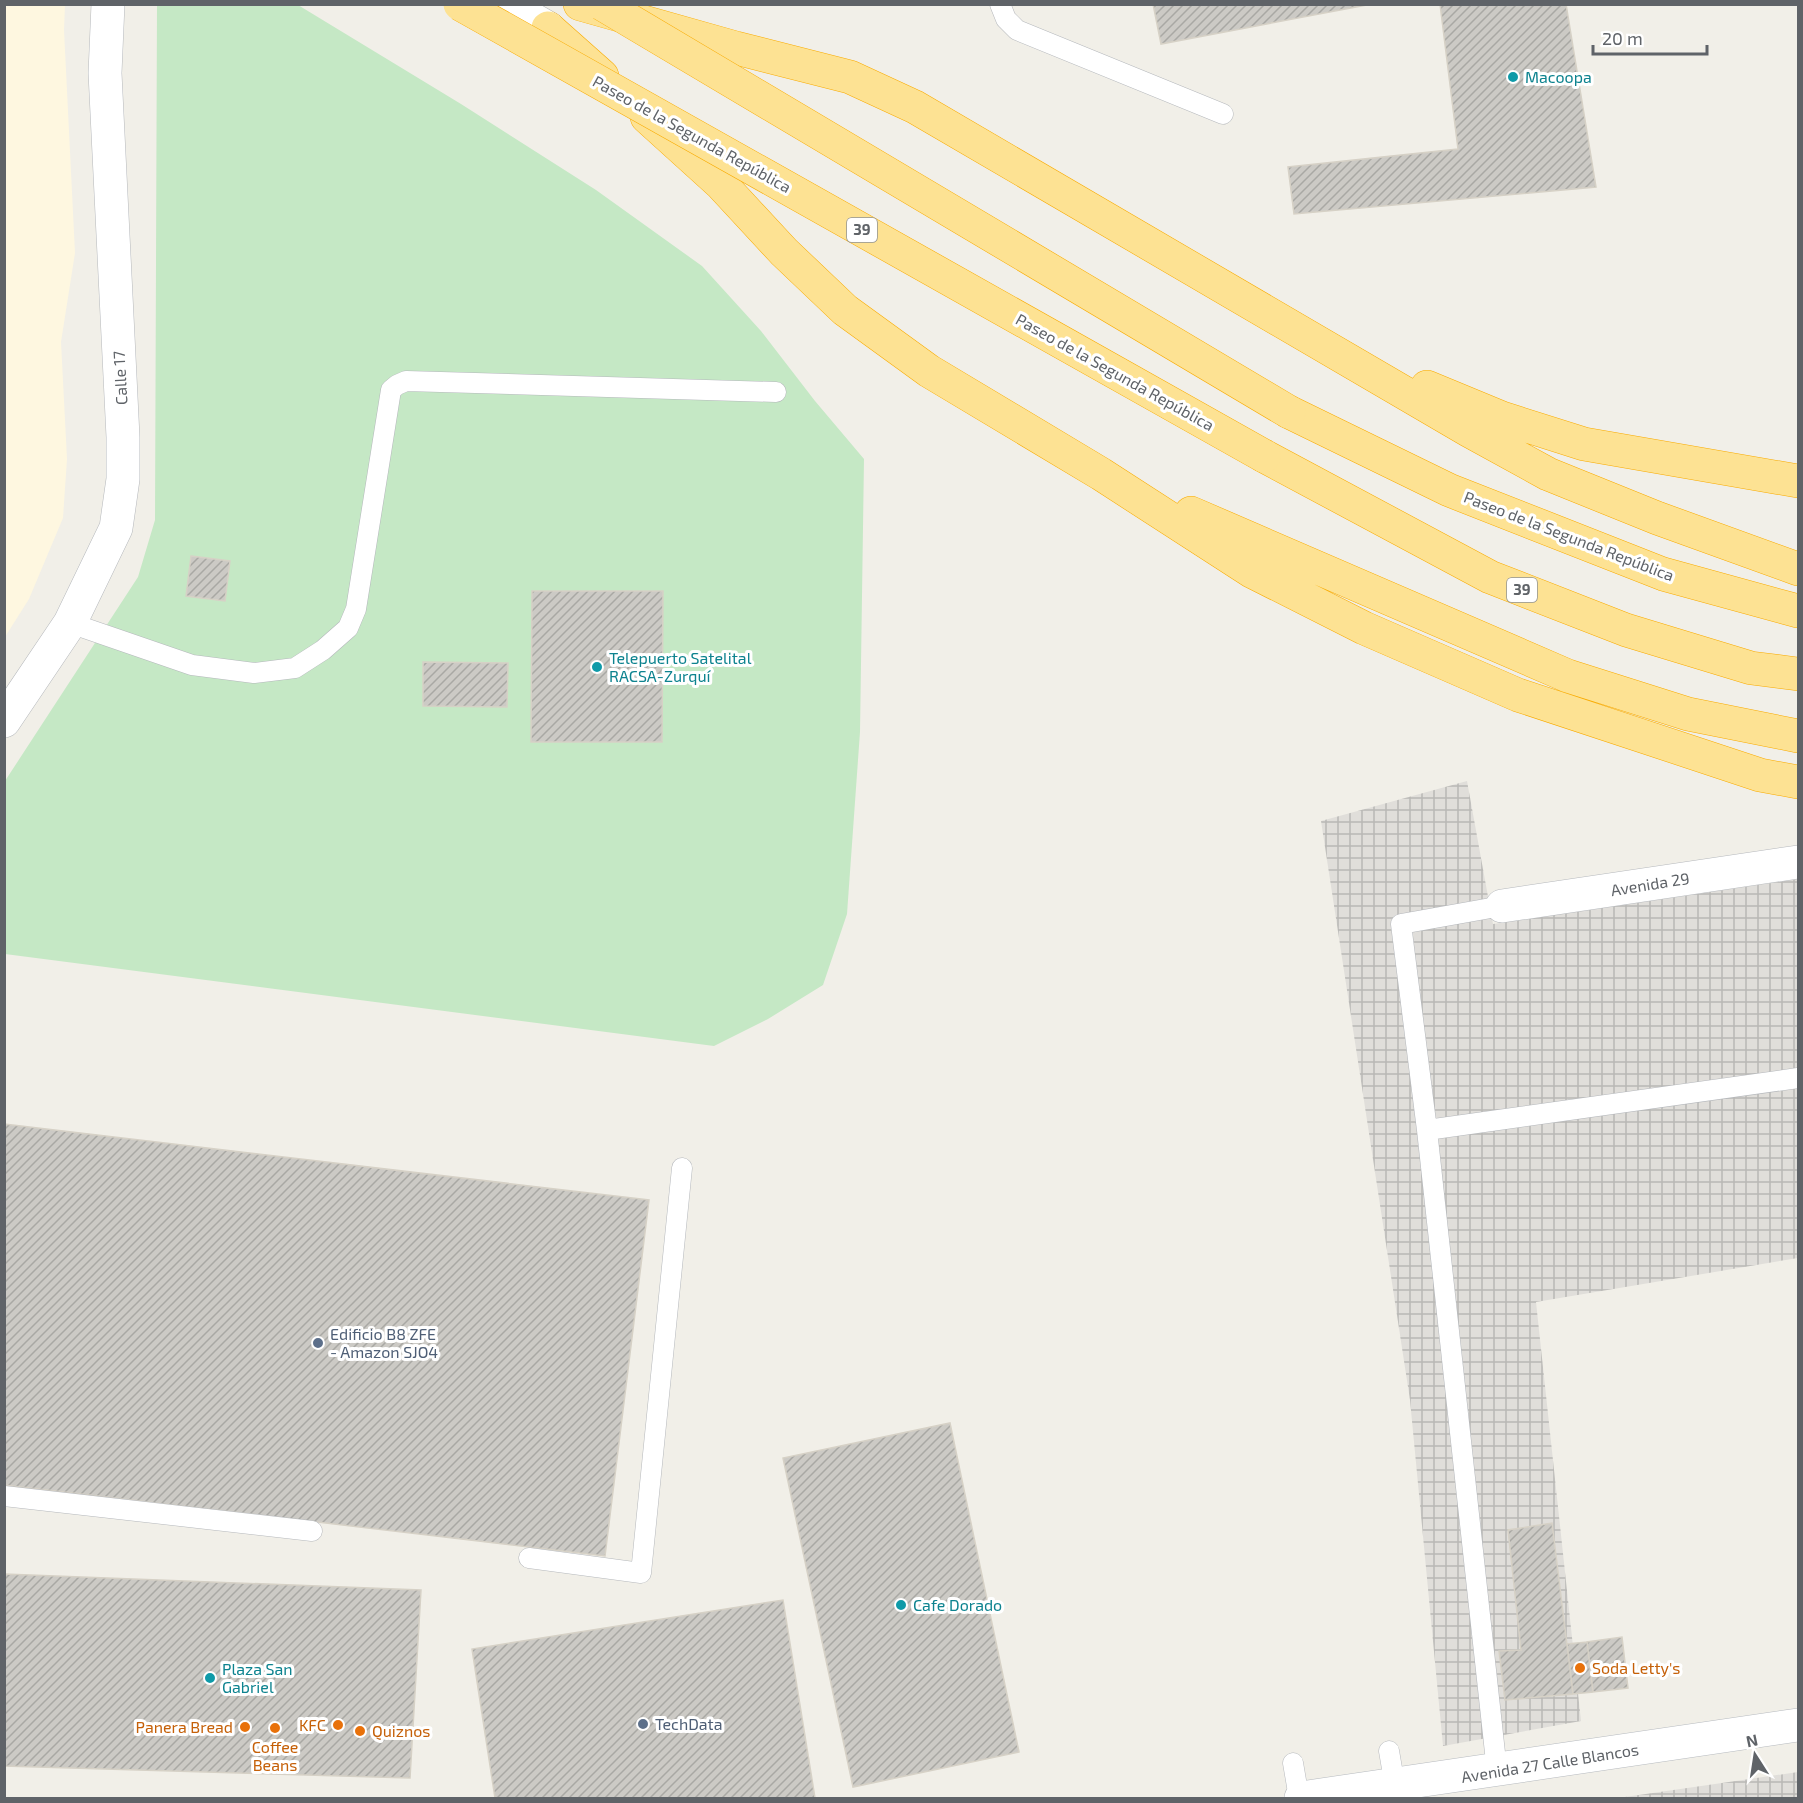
<svg xmlns="http://www.w3.org/2000/svg" width="1803" height="1803" viewBox="0 0 1803 1803" font-family="'Exo 2',sans-serif">
<defs>
<pattern id="industrial-grid" width="8" height="8" patternUnits="userSpaceOnUse" patternTransform="scale(1.5)"><rect width="8" height="8" fill="#e0deda"/><path d="M0 4h8M4 0v8" fill="none" stroke="#b9b8b5"/></pattern>
<pattern id="building-hatch" width="6" height="6" patternUnits="userSpaceOnUse" patternTransform="scale(1.5)"><rect width="6" height="6" fill="#cccac5"/><path d="M-1 1l2-2M0 6l6-6M5 7l2-2" fill="none" stroke="#a9a8a4"/></pattern>
</defs>
<rect width="100%" height="100%" fill="#f1efe8"/>
<!-- commercial -->
<path fill="#fef7e0" d="M 5,4 L 65,5 L 64,30 L 75,253 L 61,342 L 67,459 L 63,518 L 29,599 L 5,637 Z"/>
<!-- industrial -->
<path fill="url(#industrial-grid)" d="M 1467,781 L 1493,924 L 1798,879 L 1798,1258 L 1536,1302 L 1581,1721 L 1443,1746 L 1410,1400 L 1321,821 Z
M 1798,1772 L 1798,1798 L 1618,1798 Z"/>
<!-- garden -->
<path fill="#c5e8c5" d="M 157,5 L 298,5 L 461,104 L 596,190 L 702,266 L 761,331 L 815,401 L 864,459 L 860,732 L 847,914 L 823,985 L 768,1019 L 714,1046 L 5,954 L 5,781 L 138,577 L 155,520 Z"/>
<!-- building -->
<path fill="url(#building-hatch)" stroke="#d6d1c6" stroke-width="1.5" d="M 1153,4 L 1372,4 L 1161,44 Z
M 1440,4 L 1566,4 L 1596,187 L 1294,214 L 1288,167 L 1458,149 Z
M 191,556 L 230,561 L 225,601 L 186,596 Z
M 532,591 L 663,591 L 662,742 L 531,742 Z
M 423,662 L 508,663 L 507,707 L 423,706 Z
M 4,1124 L 649,1200 L 605,1556 L 4,1485 Z
M 950,1423 L 1019,1752 L 853,1787 L 783,1458 Z
M 1552,1523 L 1573,1694 L 1505,1700 L 1499,1651 L 1521,1650 L 1508,1530 Z
M 4,1574 L 421,1590 L 410,1778 L 4,1766 Z
M 783,1600 L 815,1798 L 495,1798 L 472,1649 Z
M 1622,1637 L 1628,1688 L 1593,1692 L 1587,1642 Z
M 1587,1642 L 1593,1692 L 1573,1694 L 1567,1644 Z"/>
<g fill="none" stroke-linecap="round" stroke-linejoin="round">
<!-- lane casing -->
<g stroke="#b5b8bc" stroke-width="21">
<path id="lane" d="M 1000,4 L 1006,19 L 1017,30 L 1223,114
M 70,623 L 192,665 L 254,673 L 295,668 L 323,650 L 348,628 L 356,609 L 391,390 L 397,385 L 406,381 L 776,392
M 1427,1130 L 1798,1078
M 4,1496 L 312,1531
M 529,1558 L 641,1573 L 682,1168
M 1389,1751 L 1395,1786
M 1293,1763 L 1299,1798
M 1497,1771 L 1427,1130 L 1401,924 L 1502,906"/>
</g>
<!-- street casing -->
<g stroke="#b5b8bc" stroke-width="34">
<path id="street" d="M 506,4 L 548,28
M 4,721 L 70,623 L 116,528 L 123,479 L 123,437 L 105,73 L 108,4
M 1502,906 L 1798,862"/>
</g>
<!-- secondary casing -->
<g stroke="#b6babf" stroke-width="34">
<path id="secondary" d="M 1301,1798 L 1798,1725"/>
</g>
<!-- highway casing -->
<g stroke="#f9ab00" stroke-width="34">
<path id="highway" d="M 580,4 L 736,48 L 850,77 L 915,107 L 1468,430 L 1548,474 L 1657,518 L 1798,569
M 548,28 L 602,76
M 647,117 L 721,184 L 784,252 L 845,310 L 929,371 L 1101,474 L 1251,571 L 1364,628 L 1518,695 L 1760,775 L 1798,782
M 1427,387 L 1502,418 L 1584,444 L 1798,481
M 1289,412 L 1449,490 L 1663,574 L 1798,611
M 1264,456 L 1490,577 L 1626,630 L 1751,668 L 1798,674
M 1191,513 L 1568,676 L 1688,714 L 1798,736"/>
</g>
<!-- lane -->
<use href="#lane" stroke="#fff" stroke-width="20"/>
<!-- street -->
<use href="#street" stroke="#fff" stroke-width="33"/>
<!-- secondary -->
<use href="#secondary" stroke="#fff" stroke-width="33"/>
<!-- highway -->
<use href="#highway" stroke="#fde293" stroke-width="33"/>
<!-- highway-bridge casing -->
<g stroke="#f9ab00" stroke-width="34" stroke-linecap="butt">
<path id="highway-bridge" d="M 460,4 L 1264,456
M 602,4 L 1289,412"/>
</g>
<!-- highway-bridge -->
<use href="#highway-bridge" stroke="#fde293" stroke-width="33"/>
</g>
<!-- markers -->
<g fill="#0f9aa8" stroke="#fff" stroke-width="2">
<circle cx="1513" cy="77" r="6"/>
<circle cx="597" cy="667" r="6"/>
<circle cx="901" cy="1605" r="6"/>
<circle cx="210" cy="1678" r="6"/>
</g>
<g fill="#5c6f8a" stroke="#fff" stroke-width="2">
<circle cx="318" cy="1343" r="6"/>
<circle cx="643" cy="1724" r="6"/>
</g>
<g fill="#e8710a" stroke="#fff" stroke-width="2">
<circle cx="1580" cy="1668" r="6"/>
<circle cx="338" cy="1725" r="6"/>
<circle cx="245" cy="1727" r="6"/>
<circle cx="275" cy="1728" r="6"/>
<circle cx="360" cy="1731" r="6"/>
</g>
<g text-anchor="middle" stroke-width="6" stroke-linejoin="round" paint-order="stroke">
<!-- shield labels -->
<g fill="#fff" stroke="#8f9295" stroke-width="1.5">
<rect x="847" y="218" width="30" height="24" rx="4.5"/>
<rect x="1507" y="578" width="30" height="24" rx="4.5"/>
</g>
<g font-size="15" font-weight="bold" fill="#5f6368">
<text x="862" y="235">39</text>
<text x="1522" y="595">39</text>
</g>
<!-- culture labels -->
<g font-size="16" fill="#0d838f" stroke="#fff" text-anchor="start">
<text x="1525" y="83">Macoopa</text>
<text x="609" y="664">Telepuerto Satelital<tspan x="609" dy="18">RACSA-Zurquí</tspan></text>
<text x="913" y="1611">Cafe Dorado</text>
<text x="222" y="1675">Plaza San<tspan x="222" dy="18">Gabriel</tspan></text>
</g>
<!-- street labels -->
<g font-size="16" fill="#5f6368" stroke="#fff">
<text transform="translate(692 134) rotate(29)" y="6">Paseo de la Segunda República</text>
<text transform="translate(1115 372) rotate(29)" y="6">Paseo de la Segunda República</text>
<text transform="translate(120 378) rotate(-93)" y="6">Calle 17</text>
<text transform="translate(1569 536) rotate(21)" y="6">Paseo de la Segunda República</text>
<text transform="translate(1650 884) rotate(-9)" y="6">Avenida 29</text>
<text transform="translate(1550 1763) rotate(-9)" y="6">Avenida 27 Calle Blancos</text>
</g>
<!-- service labels -->
<g font-size="16" fill="#4e5e75" stroke="#fff" text-anchor="start">
<text x="330" y="1340">Edificio B8 ZFE<tspan x="330" dy="18">- Amazon SJO4</tspan></text>
<text x="655" y="1730">TechData</text>
</g>
<!-- food labels -->
<g font-size="16" fill="#c56008" stroke="#fff" text-anchor="start">
<text x="1592" y="1674">Soda Letty's</text>
<text x="326" y="1731" text-anchor="end">KFC</text>
<text x="233" y="1733" text-anchor="end">Panera Bread</text>
<text x="372" y="1737">Quiznos</text>
<text x="275" y="1753" text-anchor="middle">Coffee<tspan x="275" dy="18">Beans</tspan></text>
</g>
</g>
<!-- border -->
<rect width="1803" height="1803" fill="none" stroke="#5f6368" stroke-width="12"/>
<!-- north arrow -->
<g transform="translate(1755 1755) rotate(348)" stroke="#ffffff" stroke-width="4.5" paint-order="stroke">
<path d="M0-4.5L10 22L0 15L-10 22Z" fill="#5f6368"/>
<text y="-9" font-size="16" font-weight="bold" text-anchor="middle" fill="#5f6368">N</text>
</g>
<!-- scale -->
<path d="M1593 45v9h114v-9" fill="none" stroke="#5f6368" stroke-width="3"/>
<text x="1602" y="45" font-size="18" fill="#5f6368" stroke="#ffffff" stroke-width="4.5" paint-order="stroke">20 m</text>
</svg>
